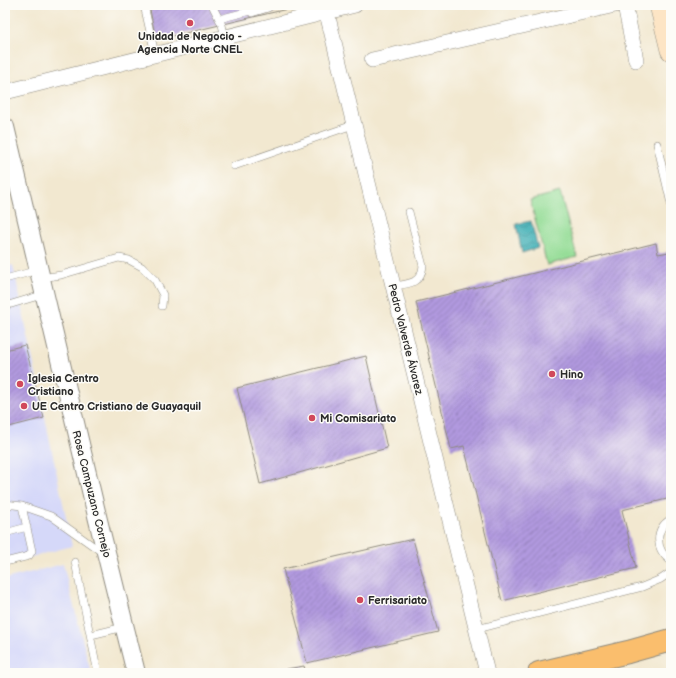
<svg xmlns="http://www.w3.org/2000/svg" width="676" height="678" viewBox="0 0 676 678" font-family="'Balsamiq Sans',sans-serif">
<defs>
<pattern id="water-waves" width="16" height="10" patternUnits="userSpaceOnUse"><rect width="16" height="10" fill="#3badb4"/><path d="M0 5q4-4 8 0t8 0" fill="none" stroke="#328d93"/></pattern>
<pattern id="building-hatch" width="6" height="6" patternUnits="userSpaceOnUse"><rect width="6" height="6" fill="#b199df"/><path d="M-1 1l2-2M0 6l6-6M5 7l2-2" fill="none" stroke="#907db5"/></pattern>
</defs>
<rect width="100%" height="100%" fill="#fdfcf7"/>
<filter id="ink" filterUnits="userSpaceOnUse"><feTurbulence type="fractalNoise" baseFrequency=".025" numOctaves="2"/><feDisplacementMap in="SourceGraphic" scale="8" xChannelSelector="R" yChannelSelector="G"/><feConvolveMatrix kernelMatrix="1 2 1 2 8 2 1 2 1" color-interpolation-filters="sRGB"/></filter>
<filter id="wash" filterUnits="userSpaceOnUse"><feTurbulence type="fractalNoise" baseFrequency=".012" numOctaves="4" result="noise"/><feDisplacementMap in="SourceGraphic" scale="16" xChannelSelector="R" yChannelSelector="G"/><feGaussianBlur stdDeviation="0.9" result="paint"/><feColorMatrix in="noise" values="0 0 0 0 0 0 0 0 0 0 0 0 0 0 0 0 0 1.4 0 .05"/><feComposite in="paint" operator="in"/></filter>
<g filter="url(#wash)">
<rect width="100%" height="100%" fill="#f2e8d0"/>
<!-- built -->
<path fill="#d5d8f9" d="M 13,265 L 72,546 L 5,564 L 5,267 Z
M 63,564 L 91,673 L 5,673 L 5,579 Z"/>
<!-- pitch -->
<path fill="#95dd97" stroke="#608461" d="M 560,192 L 577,257 L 547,265 L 530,200 Z"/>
<!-- water -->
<path fill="url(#water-waves)" stroke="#336c70" d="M 531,221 L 538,248 L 522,253 L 516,224 Z"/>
<g id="blocks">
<!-- building -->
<path fill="url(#building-hatch)" d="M 149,5 L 300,5 L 300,6 L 156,40 Z
M 656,243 L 658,254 L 669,252 L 671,262 L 671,498 L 622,510 L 636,568 L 502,601 L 464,446 L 451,449 L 416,302 Z
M 25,345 L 44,418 L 5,428 L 5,350 Z
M 366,356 L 387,448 L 260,484 L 237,388 Z
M 413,539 L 438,632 L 307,663 L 283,569 Z
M 304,666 L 306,673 L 287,673 L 286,669 Z"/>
</g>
</g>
<g filter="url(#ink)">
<use href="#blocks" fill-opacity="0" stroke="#8e8a7e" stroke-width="1"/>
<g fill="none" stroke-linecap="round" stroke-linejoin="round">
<!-- service casing -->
<g stroke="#8e8a7e" stroke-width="8">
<path id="service" d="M 144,5 L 155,54
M 212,5 L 222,25 L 225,37
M 247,5 L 250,11 L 252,13 L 268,8 L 272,5
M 219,19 L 250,11
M 657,144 L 671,204
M 234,166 L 353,125
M 41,278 L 61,275 L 119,258 L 129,260 L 142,267 L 155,280 L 163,295 L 162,306
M 5,279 L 38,270
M 393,286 C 408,284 421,284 423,266 L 409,212
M 5,306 L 45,294
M 5,504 L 22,506 L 51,516 L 103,553
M 671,519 C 654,529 655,550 671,561
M 5,533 L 27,527
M 5,562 L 29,556 L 32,551 L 22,506
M 75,562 L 98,673
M 477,629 L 642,587 L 661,579 L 671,572
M 91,635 L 124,627"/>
</g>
<!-- minor casing -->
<g stroke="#8e8a7e" stroke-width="16">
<path id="minor" d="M 325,5 L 487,673
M 625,5 L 636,60
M 372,60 L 615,5
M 5,92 L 355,5"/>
</g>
<!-- tertiary casing -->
<g stroke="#8e8a7e" stroke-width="20">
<path id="tertiary" d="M 5,127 L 98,520 L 136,673"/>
</g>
<!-- secondary casing -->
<g stroke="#8e8a7e" stroke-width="22">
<path id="secondary" d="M 660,5 L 671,50"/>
</g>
<!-- primary casing -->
<g stroke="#8e8a7e" stroke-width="24">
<path id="primary" d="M 539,673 L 628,652 L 671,640"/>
</g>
<!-- service -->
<use href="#service" stroke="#fff" stroke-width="7"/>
<!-- minor -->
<use href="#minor" stroke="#fff" stroke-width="15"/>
<!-- tertiary -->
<use href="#tertiary" stroke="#fff" stroke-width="18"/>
<!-- secondary -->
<use href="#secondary" stroke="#fde5c5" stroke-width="21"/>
<!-- primary -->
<use href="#primary" stroke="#fabe6d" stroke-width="22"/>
</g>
</g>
<!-- markers -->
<g fill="#d1495b" stroke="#fdfcf7" stroke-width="1.5">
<circle cx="190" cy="23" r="4"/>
<circle cx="552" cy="374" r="4"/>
<circle cx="20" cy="384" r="4"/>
<circle cx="24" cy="406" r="4"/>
<circle cx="312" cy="418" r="4"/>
<circle cx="360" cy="600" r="4"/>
</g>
<g text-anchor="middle" stroke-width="3" stroke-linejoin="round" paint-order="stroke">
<!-- poi labels -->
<g font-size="11" font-weight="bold" fill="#2b2b2b" stroke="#fdfcf7" text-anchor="start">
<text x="190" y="40" text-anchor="middle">Unidad de Negocio -<tspan x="190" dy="13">Agencia Norte CNEL</tspan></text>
<text x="560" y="378">Hino</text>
<text x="28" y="382">Iglesia Centro<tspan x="28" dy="13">Cristiano</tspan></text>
<text x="32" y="410">UE Centro Cristiano de Guayaquil</text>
<text x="320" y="422">Mi Comisariato</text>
<text x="368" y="604">Ferrisariato</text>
</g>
<!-- street labels -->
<g font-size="11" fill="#2b2b2b" stroke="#fdfcf7">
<text transform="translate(406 339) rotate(76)" y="4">Pedro Valverde Álvarez</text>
<text transform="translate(92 494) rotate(76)" y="4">Rosa Campuzano Cornejo</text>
</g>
</g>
<!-- margin -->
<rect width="676" height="678" fill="none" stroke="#fdfcf7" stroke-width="20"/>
</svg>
